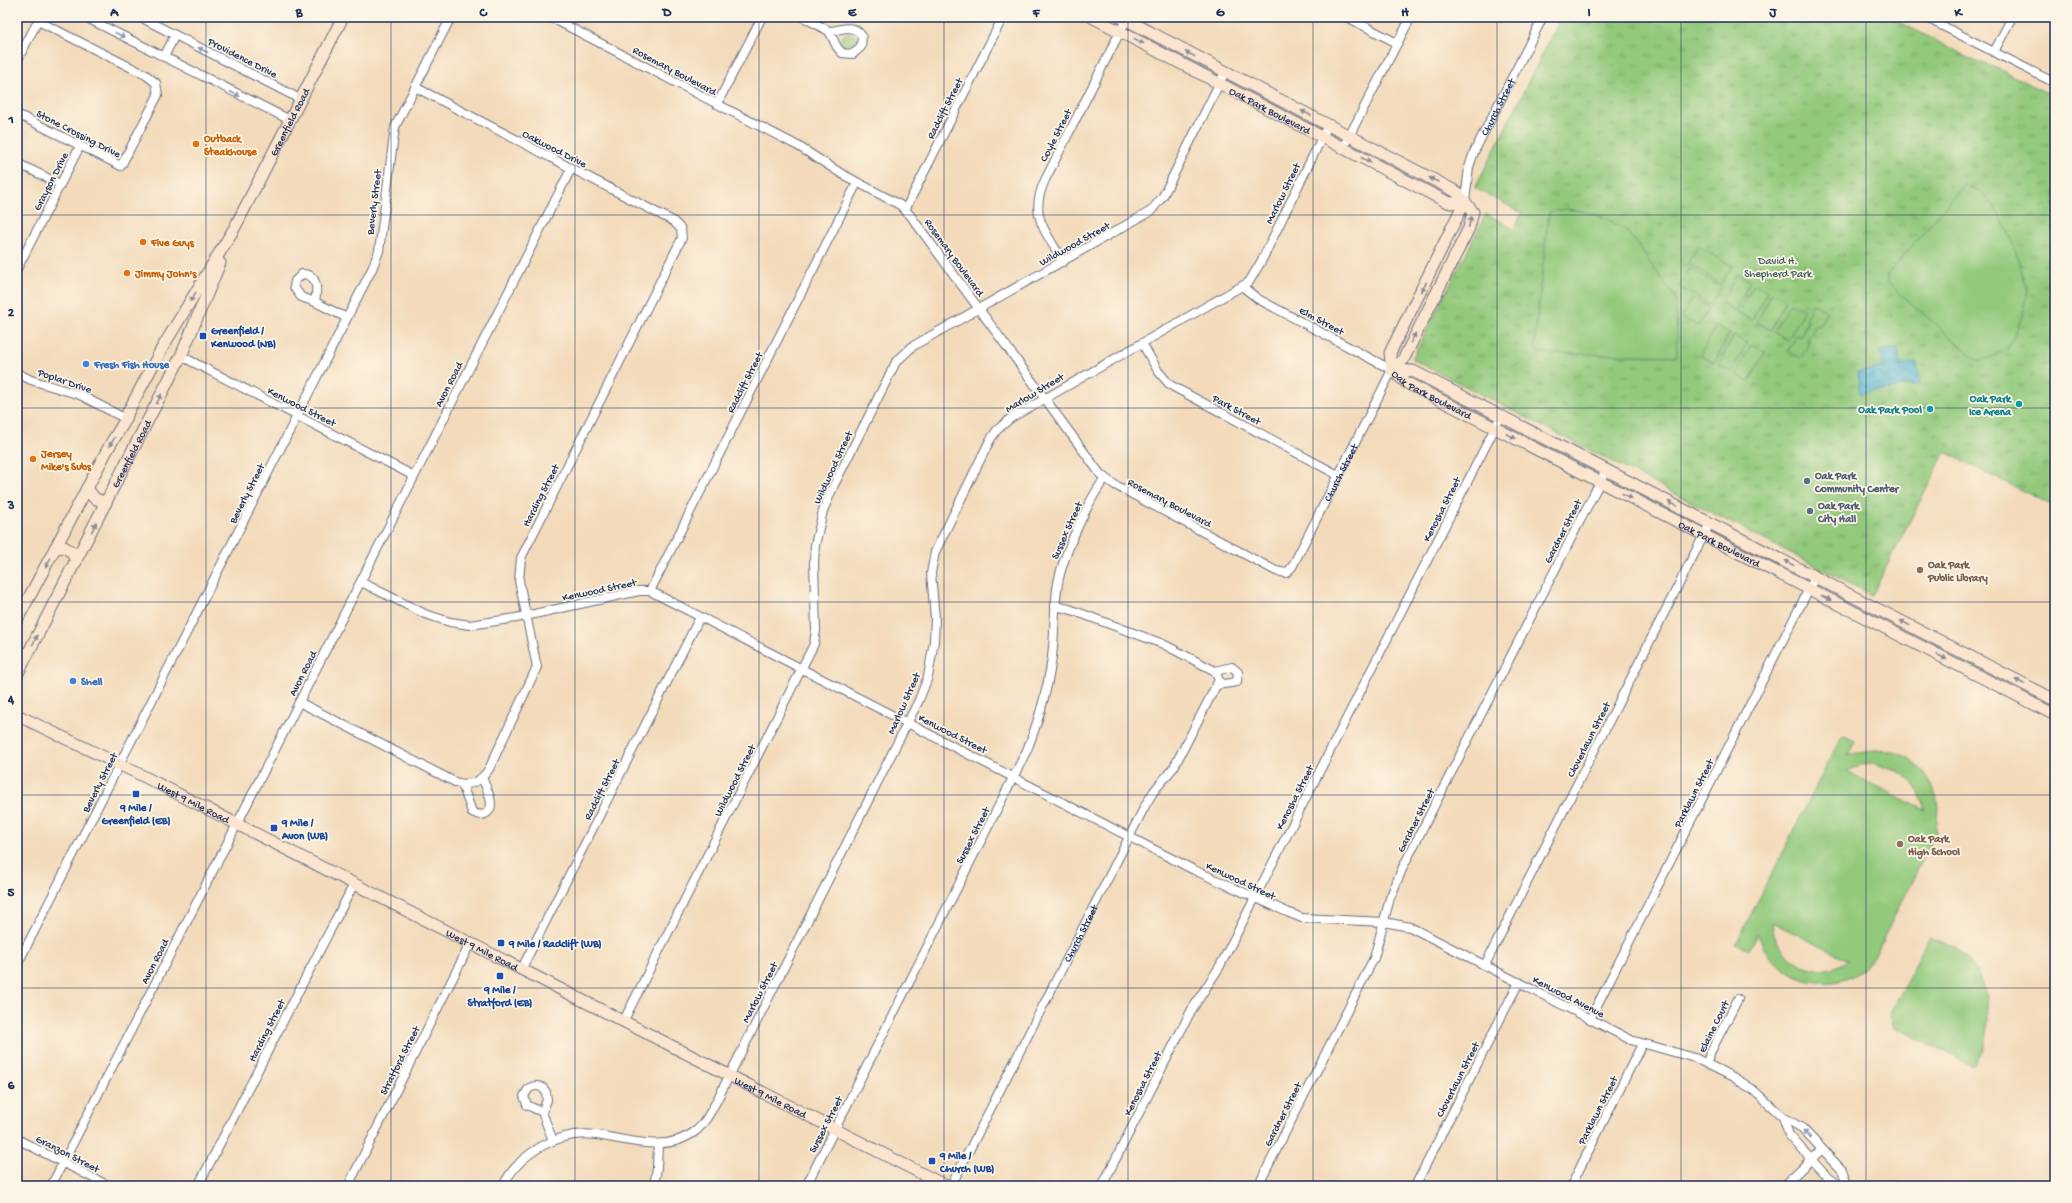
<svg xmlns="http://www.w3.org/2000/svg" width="2072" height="1203" viewBox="0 0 2072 1203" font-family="'Gochi Hand',sans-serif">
<defs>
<pattern id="grass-tufts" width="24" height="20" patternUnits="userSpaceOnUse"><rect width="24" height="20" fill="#92c97b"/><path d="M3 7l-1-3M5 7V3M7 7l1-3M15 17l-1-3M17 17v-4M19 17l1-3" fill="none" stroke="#76a468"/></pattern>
<pattern id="water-waves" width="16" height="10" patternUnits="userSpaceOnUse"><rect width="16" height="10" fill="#52b6d1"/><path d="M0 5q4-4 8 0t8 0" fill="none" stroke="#4394ad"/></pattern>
</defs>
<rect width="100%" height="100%" fill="#fcf5e5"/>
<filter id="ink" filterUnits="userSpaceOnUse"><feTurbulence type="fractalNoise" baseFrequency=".025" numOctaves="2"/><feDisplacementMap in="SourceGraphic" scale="8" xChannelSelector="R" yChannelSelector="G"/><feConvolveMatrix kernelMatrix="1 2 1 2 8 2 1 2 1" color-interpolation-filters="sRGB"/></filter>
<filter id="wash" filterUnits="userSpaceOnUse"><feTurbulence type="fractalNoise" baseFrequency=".012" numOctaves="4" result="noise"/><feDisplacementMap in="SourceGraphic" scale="16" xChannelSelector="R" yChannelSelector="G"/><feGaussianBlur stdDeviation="0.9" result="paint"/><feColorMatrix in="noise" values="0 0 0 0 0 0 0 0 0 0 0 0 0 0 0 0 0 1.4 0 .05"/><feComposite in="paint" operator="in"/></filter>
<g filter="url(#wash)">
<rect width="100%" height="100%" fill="#f3daba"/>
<!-- grass -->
<path fill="url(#grass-tufts)" stroke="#567c6c" d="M 1561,17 L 1889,17 L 1974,60 L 1999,69 L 2055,97 L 2055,507 L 1945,452 L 1872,595 L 1412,359 L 1486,214 L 1514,229 L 1522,213 L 1475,188 Z
M841 41a8 8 0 1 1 16 0a8 8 0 1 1-16 0Z"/>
<!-- garden -->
<path fill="#92c97b" stroke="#567c6c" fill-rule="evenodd" d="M 1964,185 L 1979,191 L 1993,205 L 2003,222 L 2012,240 L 2027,289 L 2024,311 L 2012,341 L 2006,350 L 1979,362 L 1888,283 L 1888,274 Z
M 1567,209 L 1587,212 L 1609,220 L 1628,232 L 1676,299 L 1677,356 L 1539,353 L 1534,346 L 1549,212 Z
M 1698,246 L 1732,266 L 1721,284 L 1688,263 Z
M 1690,269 L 1721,287 L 1710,305 L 1679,287 Z
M 1737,274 L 1750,281 L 1735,311 L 1721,303 Z
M 1754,284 L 1768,291 L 1752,320 L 1738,313 Z
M 1772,293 L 1786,300 L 1771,330 L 1757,322 Z
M 1692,298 L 1709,308 L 1698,326 L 1681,317 Z
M 1790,303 L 1804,310 L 1788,340 L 1774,332 Z
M 1813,304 L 1827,311 L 1819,326 L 1816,325 L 1807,341 L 1810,342 L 1801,358 L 1788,351 L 1797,335 L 1800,337 L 1808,321 L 1805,319 Z
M 1716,326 L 1730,333 L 1714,363 L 1700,355 Z
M 1734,335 L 1747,343 L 1732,372 L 1718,365 Z
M 1751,345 L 1765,352 L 1749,382 L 1736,374 Z
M 1842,735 L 1855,741 L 1848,756 L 1858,752 L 1873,750 L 1892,751 L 1909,758 L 1922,770 L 1933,787 L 1938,806 L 1936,833 L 1875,955 C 1871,959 1867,965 1863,969 C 1834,994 1788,982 1767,953 C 1763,948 1761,940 1758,933 L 1749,950 L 1736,944 ZM 1872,764 C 1901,768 1918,779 1925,810 L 1847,772 L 1859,765 ZM 1772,922 L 1848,960 C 1817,983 1774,958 1772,922 Z
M 1930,936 C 1939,940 1948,943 1956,948 C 1984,969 1995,1014 1984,1047 C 1981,1053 1977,1060 1974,1066 L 1894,1028 L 1890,1014 Z"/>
<!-- water -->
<path fill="url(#water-waves)" stroke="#367298" d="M 1898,348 L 1900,366 L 1917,363 L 1920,385 L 1860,393 L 1857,372 L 1883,368 L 1880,351 Z"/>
</g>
<g filter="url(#ink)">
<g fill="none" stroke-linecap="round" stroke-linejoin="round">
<!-- street casing -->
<g stroke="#676b7e" stroke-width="10">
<g id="street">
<path d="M 85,17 L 290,120"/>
<path d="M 140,17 L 300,99"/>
<path id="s1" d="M 550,17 L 798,146 L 842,174 L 900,205 L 910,215 L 1101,475 L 1115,485 L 1276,571 L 1286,573 L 1292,567 L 1392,370 L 1258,299 L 1243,287"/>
<path d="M 803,17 L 829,31 L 837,47 L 842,53 L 853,54 L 861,47 L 862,36 C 853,23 842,30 829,31"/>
<path d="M 1347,17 L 1397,43"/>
<path d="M 1925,17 L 2055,83"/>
<path d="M 1994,52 L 2012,17"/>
<path d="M 164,57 L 175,35"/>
<path d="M 17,61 L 40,17"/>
<path d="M 717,104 L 762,17"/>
<path d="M 17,114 L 121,166 L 158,95 L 156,83 L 146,75 L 38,21"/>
<path d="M 1343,148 L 1411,17"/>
<path d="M 17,163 L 60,184"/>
<path id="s2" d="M 1465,201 L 1469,167 L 1474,152 L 1543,17"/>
<path d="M 905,210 L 1003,17"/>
<path d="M 1063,262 C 1046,230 1028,217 1045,180 L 1126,20"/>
<path d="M 17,269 L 80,146"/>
<path d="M 315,302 L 301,297 L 294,287 L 295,281 L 302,274 C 319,274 317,291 315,302 L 347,318"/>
<path d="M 1142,343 L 1158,371 L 1170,385 L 1338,475"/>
<path d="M 181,356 L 414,476"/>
<path d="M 17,373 L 31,380 L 80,395 L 126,419"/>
<path d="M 361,582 L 425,614 L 450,622 L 470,625 L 516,618 L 639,591 L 650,591 L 1194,870 L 1287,912 L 1302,918 L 1384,922 L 1410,927 L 1631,1040 L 1695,1058 L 1733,1077 L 1752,1089 L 1783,1117 L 1802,1128 L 1842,1170 L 1848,1186"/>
<path d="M 650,591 L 857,183"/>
<path d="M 1215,671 L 1232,667 L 1238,672 L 1237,682 L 1217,685"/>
<path d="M 299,702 L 455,782 C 471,787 480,782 489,769 L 537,667 L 519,581 L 521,558 L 682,238 L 681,229 L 673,221 L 415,87"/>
<path d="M 462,784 L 472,812 C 476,814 480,816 485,814 C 498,808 486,787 482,778"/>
<path d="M 17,965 L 372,269 L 379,251 L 395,127 L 451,17"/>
<path d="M 1485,965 L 1710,523"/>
<path d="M 521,970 L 700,617"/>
<path d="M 1590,1019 L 1815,577"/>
<path d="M 623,1022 L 814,644 L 816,630 L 814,563 L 815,545 L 823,511 L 834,485 L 896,362 L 913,346 L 1151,211 L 1163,196 L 1225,72"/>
<path d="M 1707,1062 L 1711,1051 L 1738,999"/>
<path d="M 542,1112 L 527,1105 L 524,1096 L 529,1088 C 536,1085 542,1085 546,1092 L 547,1100 L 542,1112 L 553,1141"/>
<path d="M 1783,1117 L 1789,1135 L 1828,1178 L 1841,1186"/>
<path d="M 17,1139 L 109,1186"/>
<path d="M 51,1186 L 237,824 L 571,169"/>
<path d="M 198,1186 L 354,884"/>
<path d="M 348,1186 L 470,944"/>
<path d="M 503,1186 C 519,1153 559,1130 596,1135 C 630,1140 667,1154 697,1130 C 706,1122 712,1110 717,1100 L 919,700 L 928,677 L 934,641 L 935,618 L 931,573 L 935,552 L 990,440 L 997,430 L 1011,418 L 1249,282 L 1262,260 L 1328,125"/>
<path d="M 654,1186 L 657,1168 L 658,1144"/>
<path d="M 806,1186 L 1027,750 C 1040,717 1050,683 1053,647 C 1055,626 1054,605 1058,583 C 1063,555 1088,501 1105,478"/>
<path id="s3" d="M 951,1186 L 1146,804 L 1154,791 L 1174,767 L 1219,680 L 1215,671 L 1163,644 L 1069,609 L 1055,606"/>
<path d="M 1102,1186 L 1191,1011 L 1220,966 L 1239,929 L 1501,416"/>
<path d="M 1258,1186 L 1374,958 L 1390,898 L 1403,867 L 1606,470"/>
<path d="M 1415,1186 L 1519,982"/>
<path d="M 1571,1186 L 1642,1044"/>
<path d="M 1783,1186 L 1822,1149"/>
</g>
</g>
<!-- secondary casing -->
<g stroke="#676b7e" stroke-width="13">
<g id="secondary">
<path id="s4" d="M 1092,17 L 1445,201 L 1451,203 L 1465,201"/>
<path d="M 1121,17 L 1457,192 L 1473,212 L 1469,228 L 1403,360 L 1392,370"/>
<path id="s5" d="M 1392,370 L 1407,383 L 2055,715"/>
<path d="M 1392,370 L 1413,371 L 2055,700"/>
<path d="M 1392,370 L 1390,353 L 1465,201"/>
<path d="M 87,488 L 94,498 L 106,503"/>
<path d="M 55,548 L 64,547 L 72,552 L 76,562"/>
<path id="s6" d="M 17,620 L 110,445 L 126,419 L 128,412 L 161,350 L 235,227 L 343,17"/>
<path id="s7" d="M 17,675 L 181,356 L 220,263"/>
<path id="s8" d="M 17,715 L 137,773 L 946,1186"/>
</g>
</g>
<!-- street -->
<use href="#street" stroke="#fff" stroke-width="8"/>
<!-- secondary -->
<use href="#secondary" stroke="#fbe5cf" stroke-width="11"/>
</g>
<!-- one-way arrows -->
<defs><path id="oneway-solid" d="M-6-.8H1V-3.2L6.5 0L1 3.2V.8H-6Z"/></defs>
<g fill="#8d97ae">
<use href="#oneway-solid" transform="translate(120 35) rotate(27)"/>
<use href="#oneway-solid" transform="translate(203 50) rotate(-153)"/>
<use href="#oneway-solid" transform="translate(235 94) rotate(27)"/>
<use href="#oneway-solid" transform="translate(1807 1134) rotate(-134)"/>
</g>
<g fill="#8b8a96">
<use href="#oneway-solid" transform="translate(1139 41) rotate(28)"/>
<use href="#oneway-solid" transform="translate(1190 54) rotate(-152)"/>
<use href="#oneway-solid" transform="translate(1306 113) rotate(-153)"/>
<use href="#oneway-solid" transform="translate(1366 160) rotate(27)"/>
<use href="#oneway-solid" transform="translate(1434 180) rotate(-153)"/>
<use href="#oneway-solid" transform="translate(1470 222) rotate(-74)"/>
<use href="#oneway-solid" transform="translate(1424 287) rotate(116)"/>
<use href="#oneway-solid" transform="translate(193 297) rotate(121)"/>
<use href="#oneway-solid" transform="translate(1413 338) rotate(-62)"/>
<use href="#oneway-solid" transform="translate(159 399) rotate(-63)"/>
<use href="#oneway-solid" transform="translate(1511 436) rotate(27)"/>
<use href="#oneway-solid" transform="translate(112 442) rotate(121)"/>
<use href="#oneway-solid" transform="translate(1627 496) rotate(27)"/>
<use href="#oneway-solid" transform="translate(1673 504) rotate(-153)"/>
<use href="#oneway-solid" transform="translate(94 527) rotate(-63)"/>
<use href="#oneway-solid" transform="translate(48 563) rotate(118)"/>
<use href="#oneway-solid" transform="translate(1789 563) rotate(-152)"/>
<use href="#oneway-solid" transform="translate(1826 598) rotate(27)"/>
<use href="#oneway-solid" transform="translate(1905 623) rotate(-152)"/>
<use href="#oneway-solid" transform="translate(35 640) rotate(-63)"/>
<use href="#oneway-solid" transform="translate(1942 657) rotate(27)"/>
<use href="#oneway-solid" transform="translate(2020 682) rotate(-153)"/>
</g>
</g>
<!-- grid -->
<path fill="none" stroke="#1b2f5e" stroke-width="1" stroke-opacity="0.55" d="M 206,17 L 206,1186M 391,17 L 391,1186M 575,17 L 575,1186M 759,17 L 759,1186M 944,17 L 944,1186M 1128,17 L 1128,1186M 1313,17 L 1313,1186M 1497,17 L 1497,1186M 1681,17 L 1681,1186M 1866,17 L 1866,1186M 17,215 L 2055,215M 17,408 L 2055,408M 17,602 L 2055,602M 17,795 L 2055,795M 17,988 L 2055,988"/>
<!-- markers -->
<g fill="#e8710a" stroke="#fcf5e5" stroke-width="1.5">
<circle cx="196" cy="144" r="4"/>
<circle cx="143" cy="242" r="4"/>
<circle cx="127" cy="273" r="4"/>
<circle cx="33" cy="459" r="4"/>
</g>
<g fill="#1a4fb4" stroke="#fcf5e5" stroke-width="1.5">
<rect x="199" y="332" width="8" height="8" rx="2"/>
<rect x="132" y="790" width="8" height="8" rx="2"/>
<rect x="270" y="824" width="8" height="8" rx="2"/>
<rect x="497" y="939" width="8" height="8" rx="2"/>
<rect x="496" y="972" width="8" height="8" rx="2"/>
<rect x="928" y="1157" width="8" height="8" rx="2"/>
</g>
<g fill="#3f7fe0" stroke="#fcf5e5" stroke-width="1.5">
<circle cx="86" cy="364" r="4"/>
<circle cx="73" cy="681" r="4"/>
</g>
<g fill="#0f9aa8" stroke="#fcf5e5" stroke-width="1.5">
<circle cx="2019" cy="404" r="4"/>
<circle cx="1930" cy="409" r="4"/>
</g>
<g fill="#5c6f8a" stroke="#fcf5e5" stroke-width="1.5">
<circle cx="1807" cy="481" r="4"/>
<circle cx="1810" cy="511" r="4"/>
</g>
<g fill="#8d6e63" stroke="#fcf5e5" stroke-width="1.5">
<circle cx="1920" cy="570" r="4"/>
<circle cx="1900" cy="844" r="4"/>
</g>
<g text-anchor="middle" stroke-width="3.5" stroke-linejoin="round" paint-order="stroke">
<!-- street labels -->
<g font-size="11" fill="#1b2f5e" stroke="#fcf5e5">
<text transform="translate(243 57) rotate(27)" y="4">Providence Drive</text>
<text transform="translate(675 70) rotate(28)" y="4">Rosemary Boulevard</text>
<text dy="4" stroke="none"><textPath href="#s2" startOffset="101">Church Street</textPath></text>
<text transform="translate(944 108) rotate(-63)" y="4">Radclift Street</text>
<text dy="4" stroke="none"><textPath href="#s4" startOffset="201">Oak Park Boulevard</textPath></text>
<text dy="4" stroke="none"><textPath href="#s6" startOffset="568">Greenfield Road</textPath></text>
<text transform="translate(79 133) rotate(27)" y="4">Stone Crossing Drive</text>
<text transform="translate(1055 135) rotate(-63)" y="4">Coyle Street</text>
<text transform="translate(555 148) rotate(27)" y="4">Oakwood Drive</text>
<text transform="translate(50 181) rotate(-63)" y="4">Grayson Drive</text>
<text transform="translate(1282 193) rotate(-64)" y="4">Marlow Street</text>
<text transform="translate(373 202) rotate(-83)" y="4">Beverly Street</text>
<text transform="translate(1074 243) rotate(-29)" y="4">Wildwood Street</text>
<text transform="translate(955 257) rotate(54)" y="4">Rosemary Boulevard</text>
<text transform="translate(1322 320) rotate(28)" y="4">Elm Street</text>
<text transform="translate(65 380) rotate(19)" y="4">Poplar Drive</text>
<text transform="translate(744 382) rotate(-63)" y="4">Radclift Street</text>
<text transform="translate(448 384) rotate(-63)" y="4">Avon Road</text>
<text transform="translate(1034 392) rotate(-31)" y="4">Marlow Street</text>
<text dy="4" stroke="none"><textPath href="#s5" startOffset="47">Oak Park Boulevard</textPath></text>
<text transform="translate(302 406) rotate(27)" y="4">Kenwood Street</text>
<text transform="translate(1237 409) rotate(28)" y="4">Park Street</text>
<text dy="4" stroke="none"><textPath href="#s7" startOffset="249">Greenfield Road</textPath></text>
<text transform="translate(832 467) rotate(-65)" y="4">Wildwood Street</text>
<text dy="4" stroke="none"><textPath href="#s1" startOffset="1059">Church Street</textPath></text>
<text transform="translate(246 493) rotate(-63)" y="4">Beverly Street</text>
<text transform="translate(540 495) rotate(-63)" y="4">Harding Street</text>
<text transform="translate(1170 502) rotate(28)" y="4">Rosemary Boulevard</text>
<text transform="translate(1441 509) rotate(-63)" y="4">Kenosha Street</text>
<text transform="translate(1066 530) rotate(-66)" y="4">Sussex Street</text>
<text transform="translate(1562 531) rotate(-63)" y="4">Gardner Street</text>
<text dy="4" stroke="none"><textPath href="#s5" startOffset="371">Oak Park Boulevard</textPath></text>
<text transform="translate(599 589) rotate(-12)" y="4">Kenwood Street</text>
<text transform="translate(302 673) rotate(-63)" y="4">Avon Road</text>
<text transform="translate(903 703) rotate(-66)" y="4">Marlow Street</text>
<text transform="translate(953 733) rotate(27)" y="4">Kenwood Street</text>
<text transform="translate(1588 739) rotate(-63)" y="4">Cloverlawn Street</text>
<text transform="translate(734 780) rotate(-63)" y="4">Wildwood Street</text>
<text transform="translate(99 782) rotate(-63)" y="4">Beverly Street</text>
<text transform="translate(601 789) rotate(-63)" y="4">Radclift Street</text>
<text transform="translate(1693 793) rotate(-63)" y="4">Parklawn Street</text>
<text transform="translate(1294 797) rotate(-63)" y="4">Kenosha Street</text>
<text dy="4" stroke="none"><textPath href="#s8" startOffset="197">West 9 Mile Road</textPath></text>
<text transform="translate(1415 820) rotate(-63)" y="4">Gardner Street</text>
<text transform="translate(972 835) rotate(-63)" y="4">Sussex Street</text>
<text transform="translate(1241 880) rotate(25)" y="4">Kenwood Street</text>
<text dy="4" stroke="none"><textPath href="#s3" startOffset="284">Church Street</textPath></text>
<text dy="4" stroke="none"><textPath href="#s8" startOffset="521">West 9 Mile Road</textPath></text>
<text transform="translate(154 961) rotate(-63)" y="4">Avon Road</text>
<text transform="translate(759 992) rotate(-63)" y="4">Marlow Street</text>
<text transform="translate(1569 996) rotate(27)" y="4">Kenwood Avenue</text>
<text transform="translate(1713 1026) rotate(-64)" y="4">Elaine Court</text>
<text transform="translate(266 1030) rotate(-63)" y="4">Harding Street</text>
<text transform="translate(399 1060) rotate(-63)" y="4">Stratford Street</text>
<text transform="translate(1457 1079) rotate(-63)" y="4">Cloverlawn Street</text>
<text transform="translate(1142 1083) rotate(-63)" y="4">Kenosha Street</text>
<text dy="4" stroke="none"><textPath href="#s8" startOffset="845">West 9 Mile Road</textPath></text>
<text transform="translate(1597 1110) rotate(-63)" y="4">Parklawn Street</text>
<text transform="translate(1282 1114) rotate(-63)" y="4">Gardner Street</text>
<text transform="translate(825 1124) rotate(-63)" y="4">Sussex Street</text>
<text transform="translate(68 1153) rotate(27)" y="4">Granzon Street</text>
</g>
<!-- food labels -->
<g font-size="11" font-weight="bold" fill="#c56008" stroke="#fcf5e5" text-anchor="start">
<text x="204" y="142">Outback<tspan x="204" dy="13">Steakhouse</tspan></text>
<text x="151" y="246">Five Guys</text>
<text x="135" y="277">Jimmy John's</text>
<text x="41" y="457">Jersey<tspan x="41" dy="13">Mike's Subs</tspan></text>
</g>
<!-- park labels -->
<g font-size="11" fill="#3f5d67" stroke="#fcf5e5">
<text x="1778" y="264">David H.<tspan x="1778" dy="13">Shepherd Park</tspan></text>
</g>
<!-- transit labels -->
<g font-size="11" font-weight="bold" fill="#164399" stroke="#fcf5e5" text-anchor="start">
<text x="211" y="334">Greenfield /<tspan x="211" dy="13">Kenwood (NB)</tspan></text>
<text x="136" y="811" text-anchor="middle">9 Mile /<tspan x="136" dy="13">Greenfield (EB)</tspan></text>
<text x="282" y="826">9 Mile /<tspan x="282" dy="13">Avon (WB)</tspan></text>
<text x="509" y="947">9 Mile / Radclift (WB)</text>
<text x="500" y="993" text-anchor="middle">9 Mile /<tspan x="500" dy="13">Stratford (EB)</tspan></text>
<text x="940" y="1159">9 Mile /<tspan x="940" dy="13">Church (WB)</tspan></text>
</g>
<!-- shop labels -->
<g font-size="11" font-weight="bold" fill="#366cbe" stroke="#fcf5e5" text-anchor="start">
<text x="94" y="368">Fresh Fish House</text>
<text x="81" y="685">Shell</text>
</g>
<!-- culture labels -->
<g font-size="11" font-weight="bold" fill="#0d838f" stroke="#fcf5e5" text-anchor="end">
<text x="2011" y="402">Oak Park<tspan x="2011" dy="13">Ice Arena</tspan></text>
<text x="1922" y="413">Oak Park Pool</text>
</g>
<!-- service labels -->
<g font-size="11" font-weight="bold" fill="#4e5e75" stroke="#fcf5e5" text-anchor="start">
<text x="1815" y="479">Oak Park<tspan x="1815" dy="13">Community Center</tspan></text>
<text x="1818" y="509">Oak Park<tspan x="1818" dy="13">City Hall</tspan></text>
</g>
<!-- education labels -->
<g font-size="11" font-weight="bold" fill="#785e54" stroke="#fcf5e5" text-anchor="start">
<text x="1928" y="568">Oak Park<tspan x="1928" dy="13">Public Library</tspan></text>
<text x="1908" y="842">Oak Park<tspan x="1908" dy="13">High School</tspan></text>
</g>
</g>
<!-- margin -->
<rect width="2072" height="1203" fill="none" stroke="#fcf5e5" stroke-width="44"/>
<rect x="22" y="22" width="2028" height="1159" fill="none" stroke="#1b2f5e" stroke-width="1.5"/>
<g font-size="13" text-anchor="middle" font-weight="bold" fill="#1b2f5e">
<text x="114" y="16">A</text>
<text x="299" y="16">B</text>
<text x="483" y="16">C</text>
<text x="667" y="16">D</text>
<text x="852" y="16">E</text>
<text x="1036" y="16">F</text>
<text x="1220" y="16">G</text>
<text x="1405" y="16">H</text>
<text x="1589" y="16">I</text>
<text x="1773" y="16">J</text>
<text x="1958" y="16">K</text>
<text x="11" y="123">1</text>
<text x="11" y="316">2</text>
<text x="11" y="509">3</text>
<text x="11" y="703">4</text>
<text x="11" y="896">5</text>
<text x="11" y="1089">6</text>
</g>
</svg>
